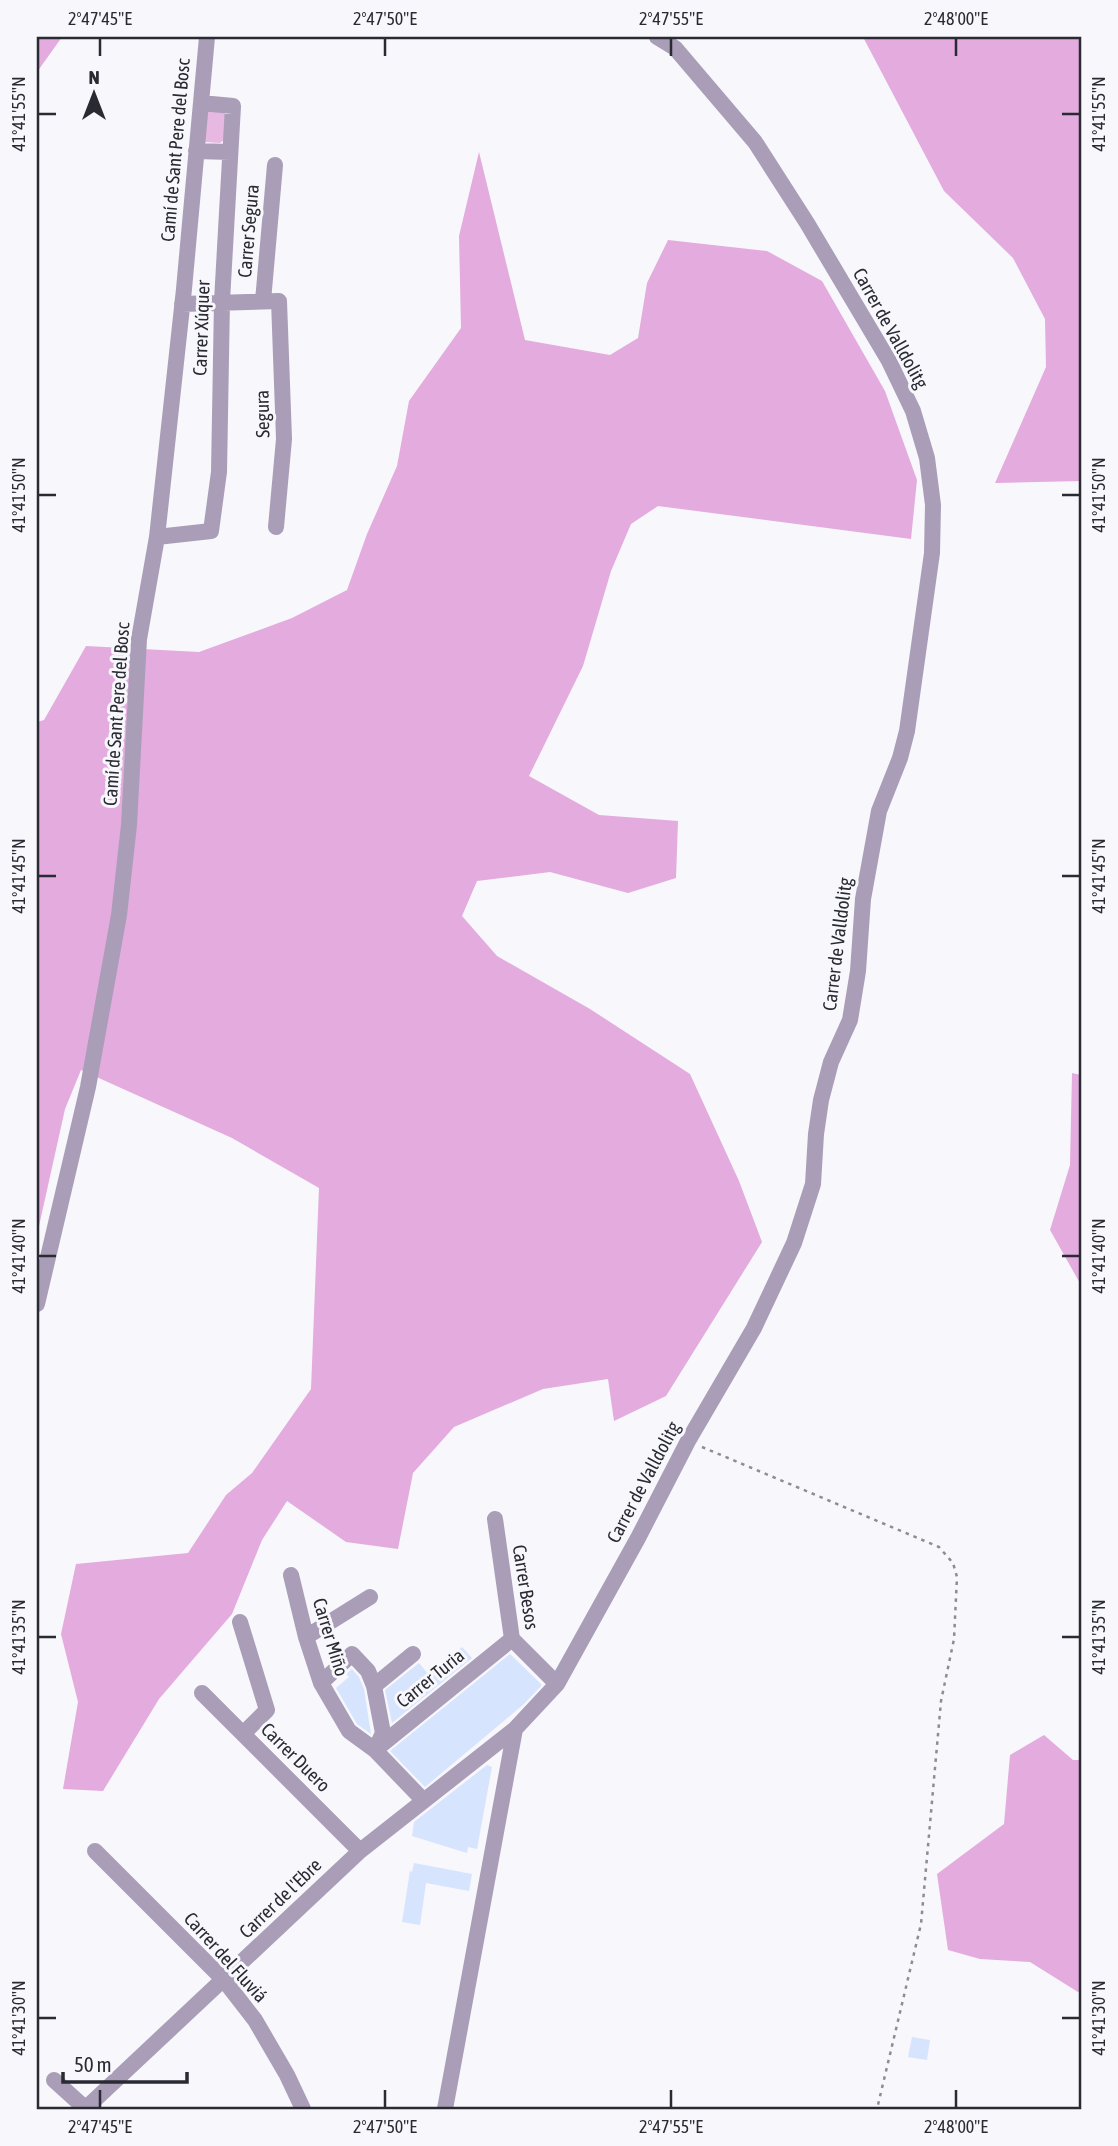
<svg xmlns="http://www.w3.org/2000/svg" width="1118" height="2146" viewBox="0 0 1118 2146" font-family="'Asap Condensed',sans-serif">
<rect width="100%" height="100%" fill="#f7f7fc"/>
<!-- green -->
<path fill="#e6b8e2" d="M 207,109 L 223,110 L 226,115 L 224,140 L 220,143 L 204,142 Z"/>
<!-- forest -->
<path fill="#e3abde" d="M 37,37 L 62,37 L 37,72 Z
M 863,37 L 1081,37 L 1081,481 L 995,483 L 1046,367 L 1045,319 L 1013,258 L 944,191 Z
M 479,152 L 525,340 L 610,355 L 638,338 L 647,283 L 668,240 L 767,251 L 822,281 L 885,391 L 917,480 L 911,539 L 658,506 L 631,524 L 611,571 L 583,666 L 529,776 L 599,815 L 678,821 L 676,878 L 628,893 L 550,872 L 477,881 L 462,916 L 497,956 L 590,1009 L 690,1074 L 739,1181 L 762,1242 L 666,1396 L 614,1421 L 608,1379 L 543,1389 L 454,1427 L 413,1473 L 398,1549 L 346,1542 L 287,1501 L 262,1540 L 232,1614 L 159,1699 L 103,1791 L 63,1789 L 78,1702 L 61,1634 L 76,1564 L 188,1553 L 226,1495 L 252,1473 L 311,1389 L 319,1188 L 232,1138 L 81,1070 L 65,1109 L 37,1235 L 37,722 L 44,720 L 86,646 L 199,652 L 292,618 L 347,590 L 367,534 L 397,466 L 409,401 L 461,328 L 459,236 Z
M 1072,1073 L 1081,1075 L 1081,1285 L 1050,1230 L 1070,1165 Z
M 1044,1735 L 1073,1760 L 1081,1760 L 1081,1991 L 1078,1992 L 1030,1962 L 980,1959 L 948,1950 L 937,1874 L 1004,1824 L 1010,1755 Z"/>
<!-- building -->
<path fill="#d7e4fe" d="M 462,1647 L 472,1658 L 392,1723 L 385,1690 L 419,1663 L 429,1675 Z
M 510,1654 L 542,1685 L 524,1704 L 425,1787 L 390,1751 Z
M 352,1669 L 359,1677 L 364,1689 L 371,1734 L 357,1724 L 336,1688 L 349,1677 L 346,1674 Z
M 487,1765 L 492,1767 L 477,1849 L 468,1847 L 467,1853 L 412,1836 L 414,1822 Z
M 414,1863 L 472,1874 L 469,1891 L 426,1883 L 420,1925 L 402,1922 L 410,1871 L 412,1872 Z
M 912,2037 L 930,2040 L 927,2060 L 908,2057 Z"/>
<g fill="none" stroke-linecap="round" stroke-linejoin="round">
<!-- path -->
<path stroke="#8c8c93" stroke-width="2.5" stroke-dasharray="3.5 5" stroke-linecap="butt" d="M 702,1447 L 939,1547 L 953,1563 L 957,1577 L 954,1639 L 941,1701 L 921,1924 L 877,2109"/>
<!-- minor -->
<path stroke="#aa9db8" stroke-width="16" d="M 196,151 L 230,152
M 263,301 L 275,165
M 182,304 L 279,301 L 284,439 L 276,527
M 157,537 L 211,531 L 219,472 L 222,301 L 233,106 L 201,103
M 37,1304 L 88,1087 L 119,915 L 129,825 L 139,639 L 157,537 L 184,289 L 207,37
M 495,1519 L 512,1639 L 557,1684
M 291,1575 L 306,1637 L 321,1683 L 349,1731 L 375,1750 L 423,1800
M 240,1622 L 267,1710 L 243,1734
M 306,1637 L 370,1597
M 321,1683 L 352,1654 L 368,1671 L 374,1686 L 383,1733 L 376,1748
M 374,1686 L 413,1654
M 202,1693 L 360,1851
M 375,1750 L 512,1639
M 95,1851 L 224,1980 L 255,2020 L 287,2075 L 303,2109
M 54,2080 L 86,2109
M 85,2109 L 360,1851 L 515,1729
M 445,2109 L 515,1729 L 557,1684 L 638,1538 L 688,1441 L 754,1328 L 794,1243 L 813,1184 L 816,1134 L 821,1100 L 831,1062 L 850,1020 L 858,971 L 863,899 L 879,811 L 900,758 L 907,731 L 932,553 L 933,505 L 927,458 L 913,411 L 889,361 L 807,223 L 755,142 L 675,48 L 657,37"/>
</g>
<!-- ticks -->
<path fill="none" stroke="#2a2a33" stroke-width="2.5" d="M 100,38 L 100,56M 385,38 L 385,56M 671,38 L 671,56M 956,38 L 956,56M 38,114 L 56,114M 1062,114 L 1080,114M 38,495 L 56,495M 1062,495 L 1080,495M 38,876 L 56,876M 1062,876 L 1080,876M 38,1256 L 56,1256M 1062,1256 L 1080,1256M 38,1637 L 56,1637M 1062,1637 L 1080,1637M 38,2018 L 56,2018M 1062,2018 L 1080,2018M 100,2090 L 100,2108M 385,2090 L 385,2108M 671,2090 L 671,2108M 956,2090 L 956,2108"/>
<g text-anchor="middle" stroke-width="6" stroke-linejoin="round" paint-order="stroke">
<!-- street labels -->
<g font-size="19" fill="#2a2a33" stroke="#f7f7fc">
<text transform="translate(175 150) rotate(-85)" y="7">Camí de Sant Pere del Bosc</text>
<text transform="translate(248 231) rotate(-85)" y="7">Carrer Segura</text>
<text transform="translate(201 328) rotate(-88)" y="7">Carrer Xúquer</text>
<text transform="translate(891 328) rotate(61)" y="7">Carrer de Valldolitg</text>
<text transform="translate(262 414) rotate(-91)" y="7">Segura</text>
<text transform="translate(116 714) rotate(-86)" y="7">Camí de Sant Pere del Bosc</text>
<text transform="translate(837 944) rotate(-83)" y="7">Carrer de Valldolitg</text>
<text transform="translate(643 1482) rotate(-62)" y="7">Carrer de Valldolitg</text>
<text transform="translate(526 1587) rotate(81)" y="7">Carrer Besos</text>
<text transform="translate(331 1637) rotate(73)" y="7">Carrer Miño</text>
<text transform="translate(430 1678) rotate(-39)" y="7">Carrer Turia</text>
<text transform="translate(296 1757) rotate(45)" y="7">Carrer Duero</text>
<text transform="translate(280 1898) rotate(-44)" y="7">Carrer de l'Ebre</text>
<text transform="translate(226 1957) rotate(48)" y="7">Carrer del Fluviá</text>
</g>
</g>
<!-- border -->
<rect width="1118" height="2146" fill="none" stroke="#f7f7fc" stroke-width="77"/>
<!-- north arrow -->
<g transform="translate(94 94)" stroke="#f7f7fc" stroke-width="5" paint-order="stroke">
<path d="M0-5L12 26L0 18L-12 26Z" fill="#2a2a33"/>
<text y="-10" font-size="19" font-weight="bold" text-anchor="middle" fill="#2a2a33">N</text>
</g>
<!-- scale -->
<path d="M63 2072v10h124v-10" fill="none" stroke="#2a2a33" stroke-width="3.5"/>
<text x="74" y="2072" font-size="21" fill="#2a2a33" stroke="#f7f7fc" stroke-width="5" paint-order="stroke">50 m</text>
<rect x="38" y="38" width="1042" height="2070" fill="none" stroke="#2a2a33" stroke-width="2.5"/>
<g font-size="18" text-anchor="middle" fill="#2a2a33">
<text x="100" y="25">2°47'45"E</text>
<text x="385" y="25">2°47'50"E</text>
<text x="671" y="25">2°47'55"E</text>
<text x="956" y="25">2°48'00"E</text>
<text transform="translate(19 114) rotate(-90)" y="6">41°41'55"N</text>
<text transform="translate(1099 114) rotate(-90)" y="6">41°41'55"N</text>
<text transform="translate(19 495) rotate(-90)" y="6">41°41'50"N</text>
<text transform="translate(1099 495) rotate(-90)" y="6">41°41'50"N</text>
<text transform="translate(19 876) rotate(-90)" y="6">41°41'45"N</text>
<text transform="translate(1099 876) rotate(-90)" y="6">41°41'45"N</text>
<text transform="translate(19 1256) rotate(-90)" y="6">41°41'40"N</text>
<text transform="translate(1099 1256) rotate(-90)" y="6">41°41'40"N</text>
<text transform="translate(19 1637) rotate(-90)" y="6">41°41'35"N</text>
<text transform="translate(1099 1637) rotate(-90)" y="6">41°41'35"N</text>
<text transform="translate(19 2018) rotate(-90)" y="6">41°41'30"N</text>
<text transform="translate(1099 2018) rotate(-90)" y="6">41°41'30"N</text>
<text x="100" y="2133">2°47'45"E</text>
<text x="385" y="2133">2°47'50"E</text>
<text x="671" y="2133">2°47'55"E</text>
<text x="956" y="2133">2°48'00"E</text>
</g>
</svg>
